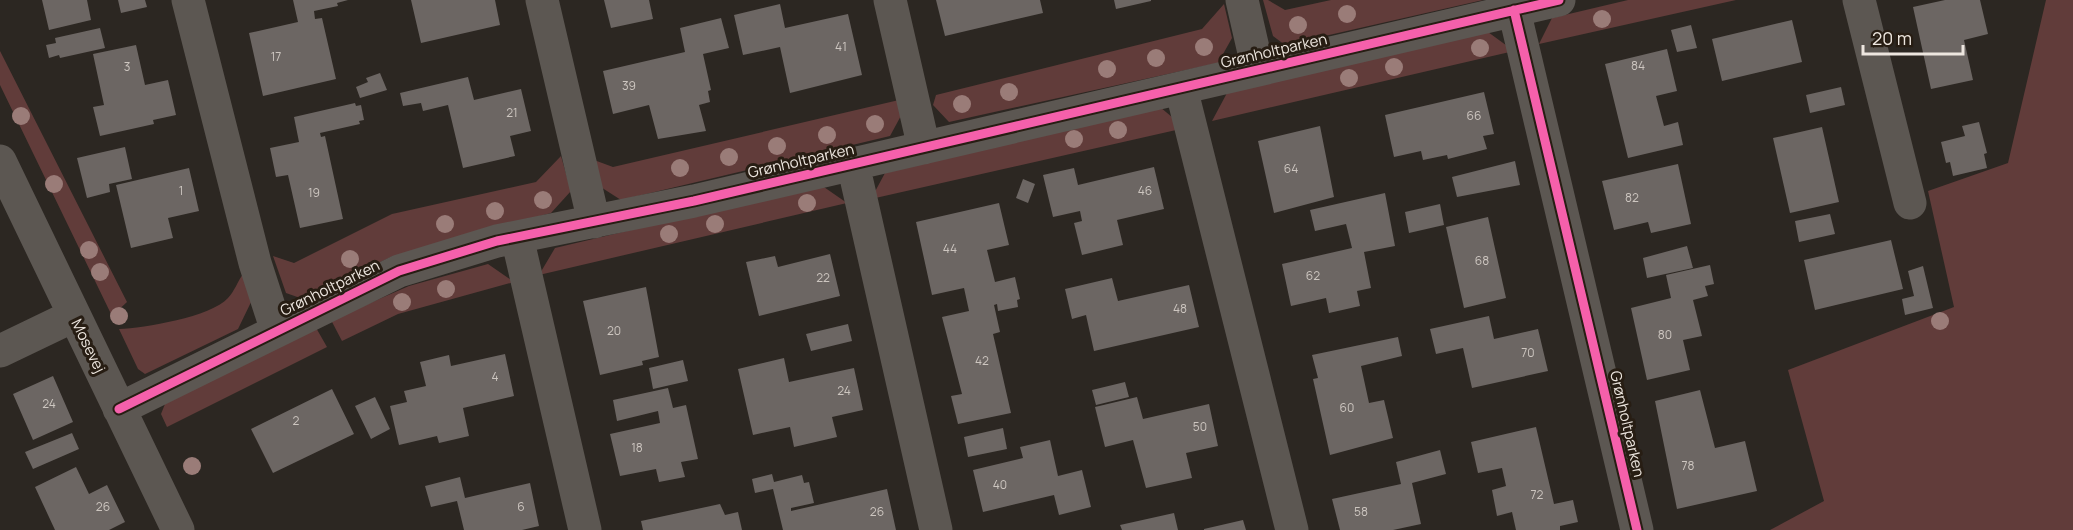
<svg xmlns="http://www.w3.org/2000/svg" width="2073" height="530" viewBox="0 0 2073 530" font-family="Manrope,sans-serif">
<rect width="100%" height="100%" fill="#2c2722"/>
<!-- green -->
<path fill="#613c3a" d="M 1263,0 L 1268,0 L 1285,10 L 1331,0 L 1483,0 L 1285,45 L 1273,36 Z
M 1628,0 L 1736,0 L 1539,44 L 1552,18 Z
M 2046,0 L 2073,0 L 2073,530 L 1770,530 L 1824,501 L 1788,370 L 1954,307 L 1928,191 L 2008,163 Z
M 1224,4 L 1232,38 L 1218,63 L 949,122 L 933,105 L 936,95 L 1202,29 Z
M 1488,32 L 1514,51 L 1212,121 L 1227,93 Z
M 0,51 L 127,302 L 112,316 L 0,85 Z
M 899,100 L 903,112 L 890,136 L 621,200 L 596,184 L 594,160 L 613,167 Z
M 1160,107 L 1185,128 L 871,199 L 885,173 Z
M 561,156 L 571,191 L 551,213 L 391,257 L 303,299 L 286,293 L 273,256 L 294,263 L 392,214 L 536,182 Z
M 821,185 L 847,203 L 539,275 L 555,248 Z
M 488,264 L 514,282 L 398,314 L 342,341 L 331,320 L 409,286 Z
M 243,274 L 253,298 L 238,329 L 145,374 L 138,369 L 119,329 C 144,328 211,317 228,298 C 234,292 238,281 243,274 Z
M 315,326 L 327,347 L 167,427 L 161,414 L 165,404 Z"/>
<!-- building -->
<path fill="#6c6663" d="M 42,0 L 87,0 L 91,20 L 49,30 Z
M 118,0 L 145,0 L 147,7 L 121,13 Z
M 293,0 L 348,0 L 337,3 L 338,6 L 314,11 L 315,19 L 322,18 L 336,79 L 263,96 L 249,33 L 298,22 Z
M 411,0 L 495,0 L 500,25 L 421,43 Z
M 604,0 L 649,0 L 653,19 L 611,28 Z
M 936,0 L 1040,0 L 1043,13 L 945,36 Z
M 1114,0 L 1151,0 L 1151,1 L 1116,9 Z
M 1945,0 L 1980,0 L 1988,34 L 1964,40 L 1973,80 L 1931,89 L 1913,7 Z
M 780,4 L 785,28 L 848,14 L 862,75 L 790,93 L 780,47 L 743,55 L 734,15 Z
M 721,18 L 729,48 L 703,54 L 711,90 L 708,91 L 710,102 L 699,105 L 706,131 L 658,139 L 649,105 L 613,114 L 603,71 L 685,52 L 680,28 Z
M 1792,20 L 1802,62 L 1722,81 L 1712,39 Z
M 1691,25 L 1697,48 L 1677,52 L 1671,30 Z
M 100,28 L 105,48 L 60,58 L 59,55 L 49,58 L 46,45 L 56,43 L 55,38 Z
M 136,45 L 145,85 L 168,80 L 176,115 L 153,120 L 154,124 L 100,136 L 93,107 L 104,105 L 93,54 Z
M 1667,49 L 1677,91 L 1656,96 L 1664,126 L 1678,122 L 1683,145 L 1628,158 L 1605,64 Z
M 380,73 L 387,90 L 360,98 L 356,87 L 368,82 L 366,78 Z
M 468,77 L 474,100 L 521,89 L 531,131 L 510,136 L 515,156 L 463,168 L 448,105 L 423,111 L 421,103 L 403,106 L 400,93 Z
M 1841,87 L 1845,105 L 1810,113 L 1806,95 Z
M 1484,92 L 1494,134 L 1483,136 L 1487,149 L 1448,159 L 1447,155 L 1423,160 L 1421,151 L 1394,157 L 1385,115 Z
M 355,103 L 356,106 L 361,105 L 364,120 L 359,121 L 360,124 L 320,133 L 321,137 L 325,136 L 343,219 L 300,228 L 288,175 L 276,177 L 270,148 L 299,142 L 294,117 Z
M 1979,122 L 1987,153 L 1984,154 L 1987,168 L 1953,176 L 1950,162 L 1946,163 L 1941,142 L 1965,136 L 1962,126 Z
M 1320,126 L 1334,197 L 1274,213 L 1258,141 Z
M 1822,127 L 1839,202 L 1790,213 L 1773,138 Z
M 125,147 L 132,179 L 109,184 L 110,192 L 87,198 L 77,158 Z
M 1515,161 L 1520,185 L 1457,197 L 1452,177 Z
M 1678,164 L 1691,224 L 1651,233 L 1648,222 L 1614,230 L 1602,181 Z
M 1154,167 L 1164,209 L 1117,220 L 1123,245 L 1082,255 L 1074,223 L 1082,221 L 1080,211 L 1053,217 L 1043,175 L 1074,168 L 1078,185 Z
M 189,168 L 199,211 L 168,218 L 173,238 L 131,248 L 116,185 Z
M 1023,179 L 1035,184 L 1028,203 L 1016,198 Z
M 1385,193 L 1395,246 L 1364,252 L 1371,288 L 1357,291 L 1360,306 L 1329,313 L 1326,298 L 1291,306 L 1282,264 L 1352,248 L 1346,224 L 1315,231 L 1310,210 Z
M 999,203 L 1009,245 L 987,250 L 995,282 L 1015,277 L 1020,299 L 1017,300 L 1018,307 L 998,311 L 997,304 L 994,305 L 1000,332 L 993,334 L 1011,413 L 958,424 L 951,396 L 962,394 L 942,317 L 969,311 L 964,288 L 932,295 L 916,222 Z
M 1440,204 L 1444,225 L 1409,233 L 1405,212 Z
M 1830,214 L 1835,234 L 1799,242 L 1795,221 Z
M 1488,217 L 1506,298 L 1464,308 L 1446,227 Z
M 1891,240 L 1903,289 L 1815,310 L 1804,260 Z
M 1687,246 L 1693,268 L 1647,278 L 1643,258 Z
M 830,254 L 840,296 L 759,316 L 746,262 L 775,256 L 778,267 Z
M 1710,265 L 1714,284 L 1705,286 L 1708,296 L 1693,300 L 1702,336 L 1683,340 L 1690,370 L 1647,380 L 1631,308 L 1671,298 L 1666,275 Z
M 1923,266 L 1933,308 L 1905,315 L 1902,299 L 1914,296 L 1908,271 Z
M 1112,278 L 1118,301 L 1189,285 L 1199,327 L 1094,351 L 1086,315 L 1072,319 L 1065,289 Z
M 646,287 L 659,357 L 642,361 L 643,365 L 600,375 L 583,301 Z
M 1489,316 L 1494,339 L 1538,329 L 1548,371 L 1472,388 L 1463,348 L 1436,354 L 1430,329 Z
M 848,324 L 852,341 L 811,351 L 806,334 Z
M 1398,337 L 1402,356 L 1361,366 L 1369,403 L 1384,400 L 1393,438 L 1330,455 L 1313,379 L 1318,378 L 1312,355 Z
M 505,354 L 514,396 L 463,408 L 469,436 L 439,443 L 437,436 L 399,445 L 390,406 L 407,402 L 404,391 L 426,386 L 420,362 L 449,355 L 451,366 Z
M 784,358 L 789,382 L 854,368 L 863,410 L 832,417 L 837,437 L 794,447 L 790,427 L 753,435 L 738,369 Z
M 683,360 L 688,381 L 653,389 L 649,368 Z
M 53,376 L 73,422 L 33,440 L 13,394 Z
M 1125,382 L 1129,397 L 1096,405 L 1092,390 Z
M 668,388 L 673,408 L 686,405 L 698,459 L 681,462 L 685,477 L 659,482 L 656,469 L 620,476 L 610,434 L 660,423 L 658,411 L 617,421 L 613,400 Z
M 332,389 L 354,434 L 273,473 L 251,429 Z
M 1700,390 L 1715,448 L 1745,441 L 1757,491 L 1677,509 L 1655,401 Z
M 375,397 L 390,429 L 371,439 L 355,406 Z
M 1137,397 L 1143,419 L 1209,404 L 1218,446 L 1186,453 L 1192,478 L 1146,488 L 1133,440 L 1105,447 L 1095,407 Z
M 1536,427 L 1554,504 L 1573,500 L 1578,522 L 1560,526 L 1560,530 L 1516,530 L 1512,512 L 1497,516 L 1492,490 L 1506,486 L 1502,468 L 1478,473 L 1471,442 Z
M 1003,428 L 1007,449 L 968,457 L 964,437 Z
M 72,433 L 79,449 L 33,469 L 25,452 Z
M 1050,440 L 1058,476 L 1082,470 L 1091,507 L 1059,515 L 1054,495 L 983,512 L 973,470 L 1023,458 L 1020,447 Z
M 1440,450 L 1446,474 L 1412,483 L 1421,524 L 1393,530 L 1340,530 L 1332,499 L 1401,484 L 1396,462 Z
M 76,467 L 89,494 L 107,485 L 125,522 L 109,530 L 55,530 L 35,487 Z
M 772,474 L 774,482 L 802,475 L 804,483 L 809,482 L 814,503 L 791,508 L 791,511 L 887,489 L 896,530 L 783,530 L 773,489 L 755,493 L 752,479 Z
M 460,477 L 465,498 L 530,483 L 539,526 L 522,530 L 464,530 L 457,501 L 431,507 L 425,486 Z
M 720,504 L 725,515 L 738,512 L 742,530 L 643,530 L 641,521 Z
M 1174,513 L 1178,530 L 1122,530 L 1120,525 Z
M 1243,520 L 1246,530 L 1204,530 L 1204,529 Z"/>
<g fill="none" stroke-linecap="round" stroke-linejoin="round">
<!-- minor -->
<path stroke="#5c5752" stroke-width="33" d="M 188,0 L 255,263 L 277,331
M 542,0 L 594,222
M 890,0 L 924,148
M 1242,0 L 1258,70
M 1859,0 L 1910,203
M 1514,10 L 1637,530
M 1181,88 L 1292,530
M 0,161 L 178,530
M 853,164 L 936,530
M 517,237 L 585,530
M 0,351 L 73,316
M 119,409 L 399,271 L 497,241 L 694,201 L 1559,0"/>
<!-- cycleway casing -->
<g stroke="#271d13" stroke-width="13">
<path id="cycleway" d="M 1514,10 L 1637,530
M 119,409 L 399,271 L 497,241 L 694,201 L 1559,0"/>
</g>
<!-- cycleway -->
<use href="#cycleway" stroke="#f560ab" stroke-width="9"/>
</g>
<!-- trees -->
<g fill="#9a7c78">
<circle cx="1347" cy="14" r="9"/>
<circle cx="1602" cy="19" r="9"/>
<circle cx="1298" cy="25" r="9"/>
<circle cx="1204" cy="47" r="9"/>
<circle cx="1480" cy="48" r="9"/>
<circle cx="1156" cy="58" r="9"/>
<circle cx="1394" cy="67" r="9"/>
<circle cx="1107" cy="69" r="9"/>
<circle cx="1349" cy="78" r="9"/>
<circle cx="1009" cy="92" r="9"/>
<circle cx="962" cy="104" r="9"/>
<circle cx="21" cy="116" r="9"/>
<circle cx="875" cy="124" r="9"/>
<circle cx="1118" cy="130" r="9"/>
<circle cx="827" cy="135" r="9"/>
<circle cx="1074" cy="139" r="9"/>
<circle cx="777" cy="146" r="9"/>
<circle cx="729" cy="157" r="9"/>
<circle cx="680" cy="168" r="9"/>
<circle cx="54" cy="184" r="9"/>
<circle cx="543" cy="200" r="9"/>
<circle cx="807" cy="203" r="9"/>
<circle cx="495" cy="211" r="9"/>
<circle cx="445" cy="224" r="9"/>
<circle cx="715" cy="224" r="9"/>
<circle cx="669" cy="234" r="9"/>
<circle cx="89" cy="250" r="9"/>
<circle cx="350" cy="259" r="9"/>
<circle cx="100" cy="272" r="9"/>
<circle cx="446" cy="289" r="9"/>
<circle cx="402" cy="302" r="9"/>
<circle cx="119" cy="316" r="9"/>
<circle cx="1940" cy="321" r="9"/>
<circle cx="192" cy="466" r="9"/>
</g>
<g text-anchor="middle" stroke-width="6" stroke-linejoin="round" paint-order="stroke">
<!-- number labels -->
<g font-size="12" fill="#cdc6c0">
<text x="841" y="51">41</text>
<text x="276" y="61">17</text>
<text x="1638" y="70">84</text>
<text x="127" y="71">3</text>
<text x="629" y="90">39</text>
<text x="512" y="117">21</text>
<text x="1474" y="120">66</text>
<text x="1291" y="173">64</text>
<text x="181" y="195">1</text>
<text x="1145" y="195">46</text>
<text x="314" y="197">19</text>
<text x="1632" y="202">82</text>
<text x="950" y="253">44</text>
<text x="1482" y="265">68</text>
<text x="1313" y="280">62</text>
<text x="823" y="282">22</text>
<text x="1180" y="313">48</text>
<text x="614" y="335">20</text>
<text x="1665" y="339">80</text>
<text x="1528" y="357">70</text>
<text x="982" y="365">42</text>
<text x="495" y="381">4</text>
<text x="844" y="395">24</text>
<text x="49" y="408">24</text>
<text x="1347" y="412">60</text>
<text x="296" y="425">2</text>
<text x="1200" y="431">50</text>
<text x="637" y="452">18</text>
<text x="1688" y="470">78</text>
<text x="1000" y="489">40</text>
<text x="1537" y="499">72</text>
<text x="103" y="511">26</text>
<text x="521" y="511">6</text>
<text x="877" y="516">26</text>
<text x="1361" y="516">58</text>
</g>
<!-- street labels -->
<g font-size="15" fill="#ede6df" stroke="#271d13">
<text transform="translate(1274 51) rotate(-13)" y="5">Grønholtparken</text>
<text transform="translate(801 161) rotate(-13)" y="5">Grønholtparken</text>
<text transform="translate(330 288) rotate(-26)" y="5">Grønholtparken</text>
<text transform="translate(88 346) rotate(64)" y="5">Mosevej</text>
<text transform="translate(1627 424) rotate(77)" y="5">Grønholtparken</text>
</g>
</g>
<!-- scale -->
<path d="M1863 45v9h100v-9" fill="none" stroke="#ede6df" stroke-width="3"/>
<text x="1872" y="45" font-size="18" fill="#ede6df" stroke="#271d13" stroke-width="4.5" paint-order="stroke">20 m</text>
</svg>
